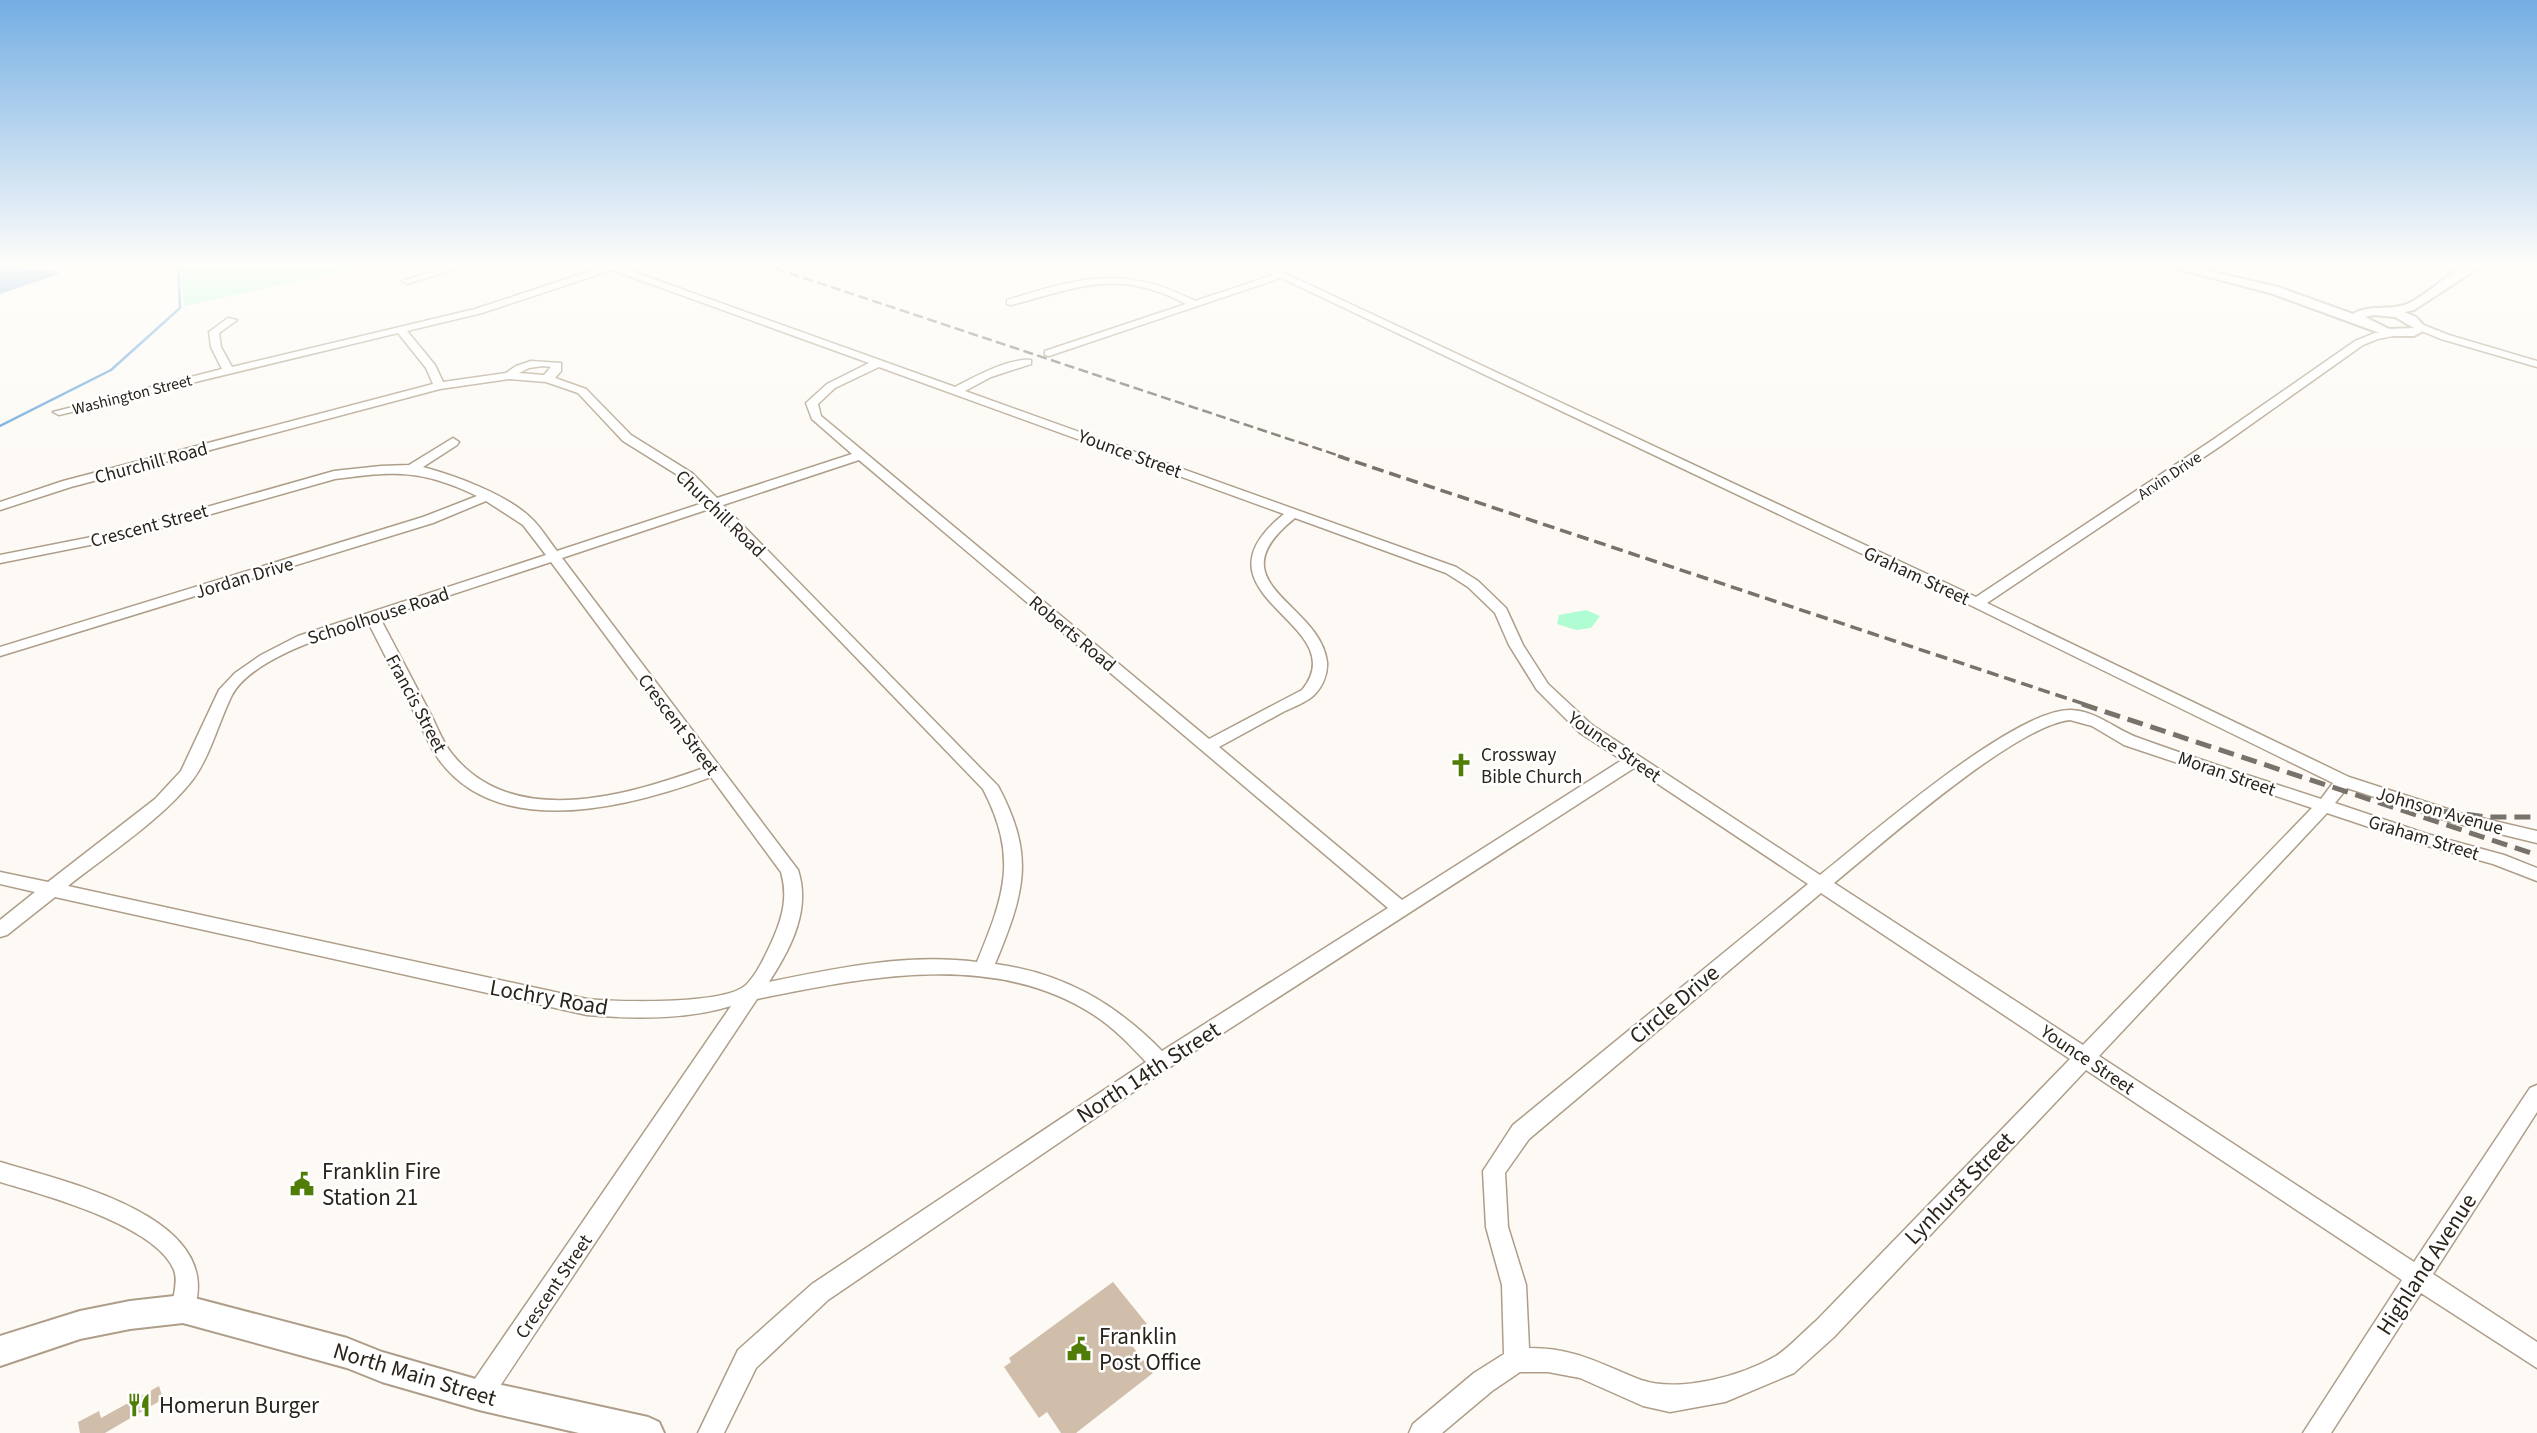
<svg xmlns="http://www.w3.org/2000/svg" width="2537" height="1433" viewBox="0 0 2537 1433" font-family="'Source Sans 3',sans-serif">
<rect width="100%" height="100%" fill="#fdfaf5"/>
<!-- green -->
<path fill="#b0fdd3" d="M 181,264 L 377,264 L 184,306 Z
M 1586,610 L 1600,616 L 1591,628 L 1576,630 L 1557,624 L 1559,615 Z"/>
<!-- water -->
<path fill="#66a6db" d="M 0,264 L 22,264 L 23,269 L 55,271 L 59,274 L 0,294 Z"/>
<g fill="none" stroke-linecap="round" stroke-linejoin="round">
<!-- stream -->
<path stroke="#66a6db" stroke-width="2.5" d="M 0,426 L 111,370 L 180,308 L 178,264"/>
</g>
<!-- building -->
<path fill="#d1beaa" d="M 1113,1282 L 1147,1324 L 1127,1339 L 1153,1373 L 1076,1433 L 1061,1433 L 1047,1412 L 1039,1418 L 1004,1367 L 1011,1362 L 1009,1358 Z
M 159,1386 L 163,1399 L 105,1433 L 80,1433 L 78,1422 L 99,1411 L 101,1418 Z"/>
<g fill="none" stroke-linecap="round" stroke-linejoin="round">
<!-- minor casing -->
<g stroke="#ae9e89" stroke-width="3">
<path id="minor" d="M 457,264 L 471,264 L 407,284 L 402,281 Z
M 600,264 L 612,264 L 955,387 C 974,377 1009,358 1031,360 L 1031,364 L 991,377 L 965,391 L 1456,567 L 1478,581 L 1506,608 L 1523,645 L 1548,684 L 1592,725 L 1820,875 C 1868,837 2015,708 2071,710 C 2097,711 2116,730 2139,738 C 2199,760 2260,779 2321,799 L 2333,783 L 1972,606 L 1281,278 L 1049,356 L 1045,355 L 1045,351 L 1186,304 C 1118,268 1080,287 1011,305 L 1007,304 L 1007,300 C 1081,278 1123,264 1195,301 L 1273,275 L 1253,264 L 1265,264 L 1976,597 L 2214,439 L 2355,341 L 2375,333 L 2398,331 L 2398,335 L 2378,339 L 2363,345 L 2222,445 L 1987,603 L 2349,777 L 2460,813 L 2537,831 L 2537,843 L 2451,822 L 2347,788 L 2335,803 L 2427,834 L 2504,855 L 2537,868 L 2537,881 L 2493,864 L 2417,843 L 2327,813 L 2099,1056 L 2414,1262 L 2530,1088 L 2537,1085 L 2537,1112 L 2433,1274 L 2537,1342 L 2537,1368 L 2421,1293 L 2331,1433 L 2303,1433 L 2402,1280 L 2086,1070 L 1834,1337 L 1794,1373 L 1725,1402 L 1670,1412 L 1643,1406 L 1580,1378 L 1548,1372 L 1520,1372 L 1492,1391 L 1442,1433 L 1409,1433 L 1413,1424 L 1474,1373 L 1504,1354 L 1502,1285 L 1486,1227 L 1483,1171 L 1513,1125 L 1808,884 L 1634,768 L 1167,1069 L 828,1300 L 756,1368 L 724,1433 L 698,1433 L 738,1350 L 812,1284 L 1146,1062 C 1130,1045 1114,1028 1094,1015 C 995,950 866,977 757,999 L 488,1404 L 479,1408 L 470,1404 L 466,1395 L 470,1386 L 731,1006 C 686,1020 634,1019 587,1015 L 55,897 L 7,935 L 0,937 L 0,920 L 35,892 L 0,884 L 0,872 L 48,882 L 155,799 L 181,771 L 219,690 L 235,673 L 261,655 L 298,636 L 546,555 L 523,525 L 486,501 L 433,523 L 0,656 L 0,647 L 423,517 L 477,496 C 421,469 394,471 335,479 L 130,537 L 0,563 L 0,555 L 122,531 L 334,471 L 381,466 L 409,465 L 453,438 L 459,442 L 457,445 L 423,467 C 456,476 509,495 533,520 C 542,529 549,541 557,551 L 706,502 L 684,479 L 623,441 L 578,393 L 546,382 L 509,379 L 440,389 L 71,487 L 0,510 L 0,502 L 63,481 L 433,384 L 426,368 L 398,333 L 59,415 L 53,412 L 222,369 L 211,347 L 209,332 L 228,318 L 237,320 L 219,333 L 221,347 L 232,367 L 475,309 L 603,267 ZM 612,270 L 869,363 L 827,384 L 806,403 L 812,419 L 852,454 L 717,498 L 692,473 L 631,435 L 586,389 L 555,378 L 561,371 L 561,363 L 531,361 L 516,366 L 506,373 L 443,382 L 435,365 L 407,331 L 482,313 ZM 543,366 L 551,367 L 544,375 L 519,373 L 529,368 ZM 879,367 L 1284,514 C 1182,596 1357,623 1302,690 L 1209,739 L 821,416 L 818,404 L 835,388 ZM 859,460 L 1388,908 L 1162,1051 C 1115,1003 1063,973 995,964 C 1024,893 1036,857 998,786 L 723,505 ZM 712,508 L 983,789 C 1018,857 1005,894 977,962 C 908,953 836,968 769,982 C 791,948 811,910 798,870 L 562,558 ZM 1295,518 L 1446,573 L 1468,587 L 1495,613 L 1509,645 L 1537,690 L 1580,733 L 1622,760 L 1402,900 L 1219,747 C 1241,735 1263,723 1285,711 C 1294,707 1306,702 1313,696 C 1322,688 1328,674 1327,662 C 1320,602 1212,584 1295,518 ZM 551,562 L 704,768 C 628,795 514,830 453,755 C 443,744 437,726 430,713 C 413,681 397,650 380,618 ZM 368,622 C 384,654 401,686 417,718 C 424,732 430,748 440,761 C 501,842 632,806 711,777 L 781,872 C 788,896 783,916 773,939 C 766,954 758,973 746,985 C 725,1005 617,1002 587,999 L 68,886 C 107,855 164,818 194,778 C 211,754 219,721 232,695 C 252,658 330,635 368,622 ZM 2070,720 L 2092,726 L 2124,745 L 2312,808 L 2083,1045 L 1834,883 C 1882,844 2014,726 2070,720 ZM 1821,893 L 2070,1059 L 1816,1321 C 1803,1332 1790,1347 1776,1356 C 1742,1376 1679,1393 1641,1380 C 1600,1364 1576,1348 1529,1348 L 1526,1285 L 1508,1227 L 1505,1173 L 1529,1139 Z
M 2421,324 L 2449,335 L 2537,361 L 2537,367 L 2441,339 L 2417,329 L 2416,327 Z
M 0,1162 C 66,1182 234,1218 191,1317 L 183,1321 L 175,1317 C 168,1302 180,1286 174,1270 C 156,1225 44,1195 0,1182 Z"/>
</g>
<!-- tertiary casing -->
<g stroke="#ae9e89" stroke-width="4">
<path id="tertiary" d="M 2159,264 L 2178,264 L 2278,287 L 2353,314 C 2369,304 2389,311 2407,304 C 2432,293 2455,262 2484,264 L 2414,310 L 2404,312 L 2416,317 L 2427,329 L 2414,336 L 2388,336 L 2270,293 ZM 2374,315 L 2395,317 L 2414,328 L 2389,329 L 2365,317 Z
M 183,1295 L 347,1338 L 382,1352 L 479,1380 L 648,1417 L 659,1422 L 664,1433 L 579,1433 L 479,1410 L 382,1382 L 347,1368 L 183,1323 L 130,1329 L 80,1339 L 0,1366 L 0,1336 L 80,1311 L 130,1301 Z"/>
</g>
<!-- minor -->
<use href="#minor" fill="#fff" fill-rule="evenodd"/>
<!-- tertiary -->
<use href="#tertiary" fill="#fff" fill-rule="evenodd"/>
<!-- rail-far2 -->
<path stroke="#77736b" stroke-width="2.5" stroke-dasharray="10 4.5" stroke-linecap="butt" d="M 762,264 L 1343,457"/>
<!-- rail-far1 -->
<path stroke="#77736b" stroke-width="3.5" stroke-dasharray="12 6" stroke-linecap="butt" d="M 1338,456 L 2087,705"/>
<!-- rail -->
<path stroke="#77736b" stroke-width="5" stroke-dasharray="16 8" stroke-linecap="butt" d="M 2082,704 L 2537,855
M 2419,808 L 2487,817 L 2537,817"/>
</g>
<!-- sky -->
<linearGradient id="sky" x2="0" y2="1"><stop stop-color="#74aee3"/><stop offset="0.57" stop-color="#fefdfa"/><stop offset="1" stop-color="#fefdfa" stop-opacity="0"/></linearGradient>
<rect width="2537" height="464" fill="url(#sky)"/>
<!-- icons -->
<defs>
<g id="church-bare" transform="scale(1.89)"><path d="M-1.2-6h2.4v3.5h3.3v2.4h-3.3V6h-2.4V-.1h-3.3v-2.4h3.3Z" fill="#4f7d06" stroke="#fff" stroke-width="2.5" paint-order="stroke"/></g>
<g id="civic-bare" transform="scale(1.89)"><path d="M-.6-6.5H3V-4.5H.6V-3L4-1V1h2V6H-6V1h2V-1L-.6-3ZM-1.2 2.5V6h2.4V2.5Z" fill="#4f7d06" stroke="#fff" stroke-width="2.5" paint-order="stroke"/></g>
<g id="restaurant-bare" transform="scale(1.89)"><path d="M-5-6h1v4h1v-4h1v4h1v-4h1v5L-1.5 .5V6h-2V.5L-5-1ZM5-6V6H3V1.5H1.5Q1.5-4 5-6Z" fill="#4f7d06" stroke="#fff" stroke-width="2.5" paint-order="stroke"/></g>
</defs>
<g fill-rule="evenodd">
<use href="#church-bare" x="1461" y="765"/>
<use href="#civic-bare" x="302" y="1184"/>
<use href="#civic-bare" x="1079" y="1349"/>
<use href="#restaurant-bare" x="139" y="1405"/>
</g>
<g text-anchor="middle" stroke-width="5" stroke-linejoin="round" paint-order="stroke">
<!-- far-street labels -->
<g font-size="16" fill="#2a241b" stroke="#fff">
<text transform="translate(132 394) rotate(-14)" y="6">Washington Street</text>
<text transform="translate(2169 475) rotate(-34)" y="6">Arvin Drive</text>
</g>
<!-- street labels -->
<g font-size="19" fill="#2a241b" stroke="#fff">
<text transform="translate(1130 453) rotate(20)" y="7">Younce Street</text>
<text transform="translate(151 462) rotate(-15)" y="7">Churchill Road</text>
<text transform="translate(721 513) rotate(44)" y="7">Churchill Road</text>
<text transform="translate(149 525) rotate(-15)" y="7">Crescent Street</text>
<text transform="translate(1917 575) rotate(25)" y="7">Graham Street</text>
<text transform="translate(244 577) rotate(-17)" y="7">Jordan Drive</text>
<text transform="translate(378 615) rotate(-18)" y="7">Schoolhouse Road</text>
<text transform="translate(1073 633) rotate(40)" y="7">Roberts Road</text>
<text transform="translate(417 703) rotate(62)" y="7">Francis Street</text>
<text transform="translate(679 724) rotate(53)" y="7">Crescent Street</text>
<text transform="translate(1615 746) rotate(35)" y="7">Younce Street</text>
<text transform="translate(2227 773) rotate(19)" y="7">Moran Street</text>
<text transform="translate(2440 810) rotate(16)" y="7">Johnson Avenue</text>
<text transform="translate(2424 837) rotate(17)" y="7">Graham Street</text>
<text transform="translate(2088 1059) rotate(34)" y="7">Younce Street</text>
<text transform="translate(553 1286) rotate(-56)" y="7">Crescent Street</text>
</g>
<!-- poi labels -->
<g font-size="19" fill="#2a241b" stroke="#fff" text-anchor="start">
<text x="1481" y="761">Crossway<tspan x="1481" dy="22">Bible Church</tspan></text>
</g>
<!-- near-street labels -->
<g font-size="23" fill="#2a241b" stroke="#fff">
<text transform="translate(549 997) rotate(10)" y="8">Lochry Road</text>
<text transform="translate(1674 1004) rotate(-40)" y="8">Circle Drive</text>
<text transform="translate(1148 1072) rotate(-33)" y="8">North 14th Street</text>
<text transform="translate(1959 1188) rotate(-46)" y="8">Lynhurst Street</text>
<text transform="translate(2426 1264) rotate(-57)" y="8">Highland Avenue</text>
<text transform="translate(415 1374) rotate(17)" y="8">North Main Street</text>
</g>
<!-- near-poi labels -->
<g font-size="23" fill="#2a241b" stroke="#fff" text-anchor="start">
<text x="322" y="1179">Franklin Fire<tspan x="322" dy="26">Station 21</tspan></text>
<text x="1099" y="1344">Franklin<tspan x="1099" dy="26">Post Office</tspan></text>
<text x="159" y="1413">Homerun Burger</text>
</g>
</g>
</svg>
